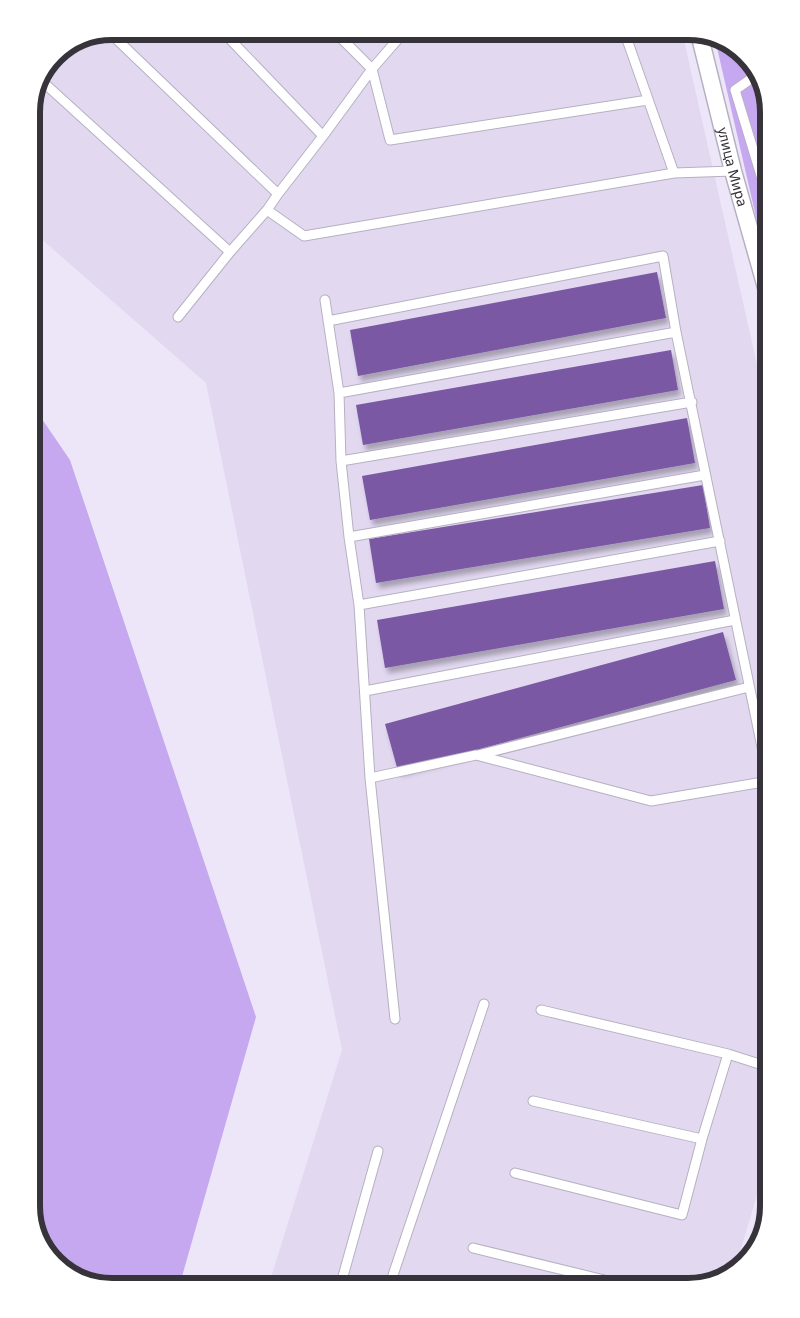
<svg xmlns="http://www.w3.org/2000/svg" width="800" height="1318" viewBox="0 0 800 1318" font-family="'Noto Sans',sans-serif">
<defs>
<filter id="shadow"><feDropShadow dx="3" dy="5.5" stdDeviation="2.5" flood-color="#0004"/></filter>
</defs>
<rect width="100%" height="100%" fill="#ede6f8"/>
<!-- built -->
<path fill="#e2d9f1" d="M 112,31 L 682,31 L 769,418 L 769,1155 L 735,1269 L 723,1279 L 688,1287 L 268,1287 L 342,1050 L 206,383 L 31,230 L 31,107 L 55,55 Z"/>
<!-- green -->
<path fill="#c5a8ef" d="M 715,39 L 733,45 L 761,77 L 769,112 L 769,273 Z
M 31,403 L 70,460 L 256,1017 L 179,1287 L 107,1287 L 67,1273 L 39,1241 L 31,1206 Z"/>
<!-- building -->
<path fill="#7a59a3" filter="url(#shadow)" d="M 657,272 L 666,318 L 358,376 L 350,330 Z
M 671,350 L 678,390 L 363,445 L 356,405 Z
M 687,418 L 695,463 L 370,520 L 362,476 Z
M 703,485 L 710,528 L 376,583 L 369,539 Z
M 715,561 L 724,609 L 385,668 L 377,620 Z
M 723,632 L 736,680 L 398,771 L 385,724 Z"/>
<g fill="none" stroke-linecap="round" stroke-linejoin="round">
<!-- service casing -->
<g stroke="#b6b0c1" stroke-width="11">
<path id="service" d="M 334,31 L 372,69 L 390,140 L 648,100
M 441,31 L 452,31
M 624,31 L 674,173
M 109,32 L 278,194 L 323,136 L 222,31
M 758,74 L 735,90 L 769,202
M 43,82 L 230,252 L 178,317
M 323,136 L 372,69 L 405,31
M 278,194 L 267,210 L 304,236 L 674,173 L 733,171
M 230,252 L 267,210
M 325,300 L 339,393 L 341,461 L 349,537 L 359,605 L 370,778 L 395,1019
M 328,321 L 663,256 L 676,332 L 769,781 L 765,919
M 339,393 L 676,332
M 341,461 L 692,402
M 349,537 L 705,475
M 359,605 L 720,541
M 365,691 L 735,620
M 478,755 L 749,687
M 370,778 L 476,755 L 651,801 L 769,781
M 541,1010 L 728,1054 L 769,1067
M 533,1101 L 702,1139
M 515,1173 L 682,1215 L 702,1139 L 728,1054
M 473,1248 L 633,1287
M 340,1287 L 378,1151
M 389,1287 L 484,1004"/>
</g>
<!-- minor casing -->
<g stroke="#b6b0c1" stroke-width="19">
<g id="minor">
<path id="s1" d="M 699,33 L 733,171 L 769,298"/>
</g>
</g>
<!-- service -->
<use href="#service" stroke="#fff" stroke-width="9"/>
<!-- minor -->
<use href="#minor" stroke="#fff" stroke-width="16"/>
</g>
<g text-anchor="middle" stroke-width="5" stroke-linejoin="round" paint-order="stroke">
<!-- street labels -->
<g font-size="14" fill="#36333a" stroke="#fff">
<text dy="5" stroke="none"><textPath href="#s1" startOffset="138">улица Мира</textPath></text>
</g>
</g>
<!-- crop -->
<path d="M0 0H800V1318H0ZM112 40H688A72 72 0 0 1 760 112V1206A72 72 0 0 1 688 1278H112A72 72 0 0 1 40 1206V112A72 72 0 0 1 112 40Z" fill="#fff" fill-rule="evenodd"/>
<path fill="none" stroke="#36333a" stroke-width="6" d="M112 40H688A72 72 0 0 1 760 112V1206A72 72 0 0 1 688 1278H112A72 72 0 0 1 40 1206V112A72 72 0 0 1 112 40Z"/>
</svg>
